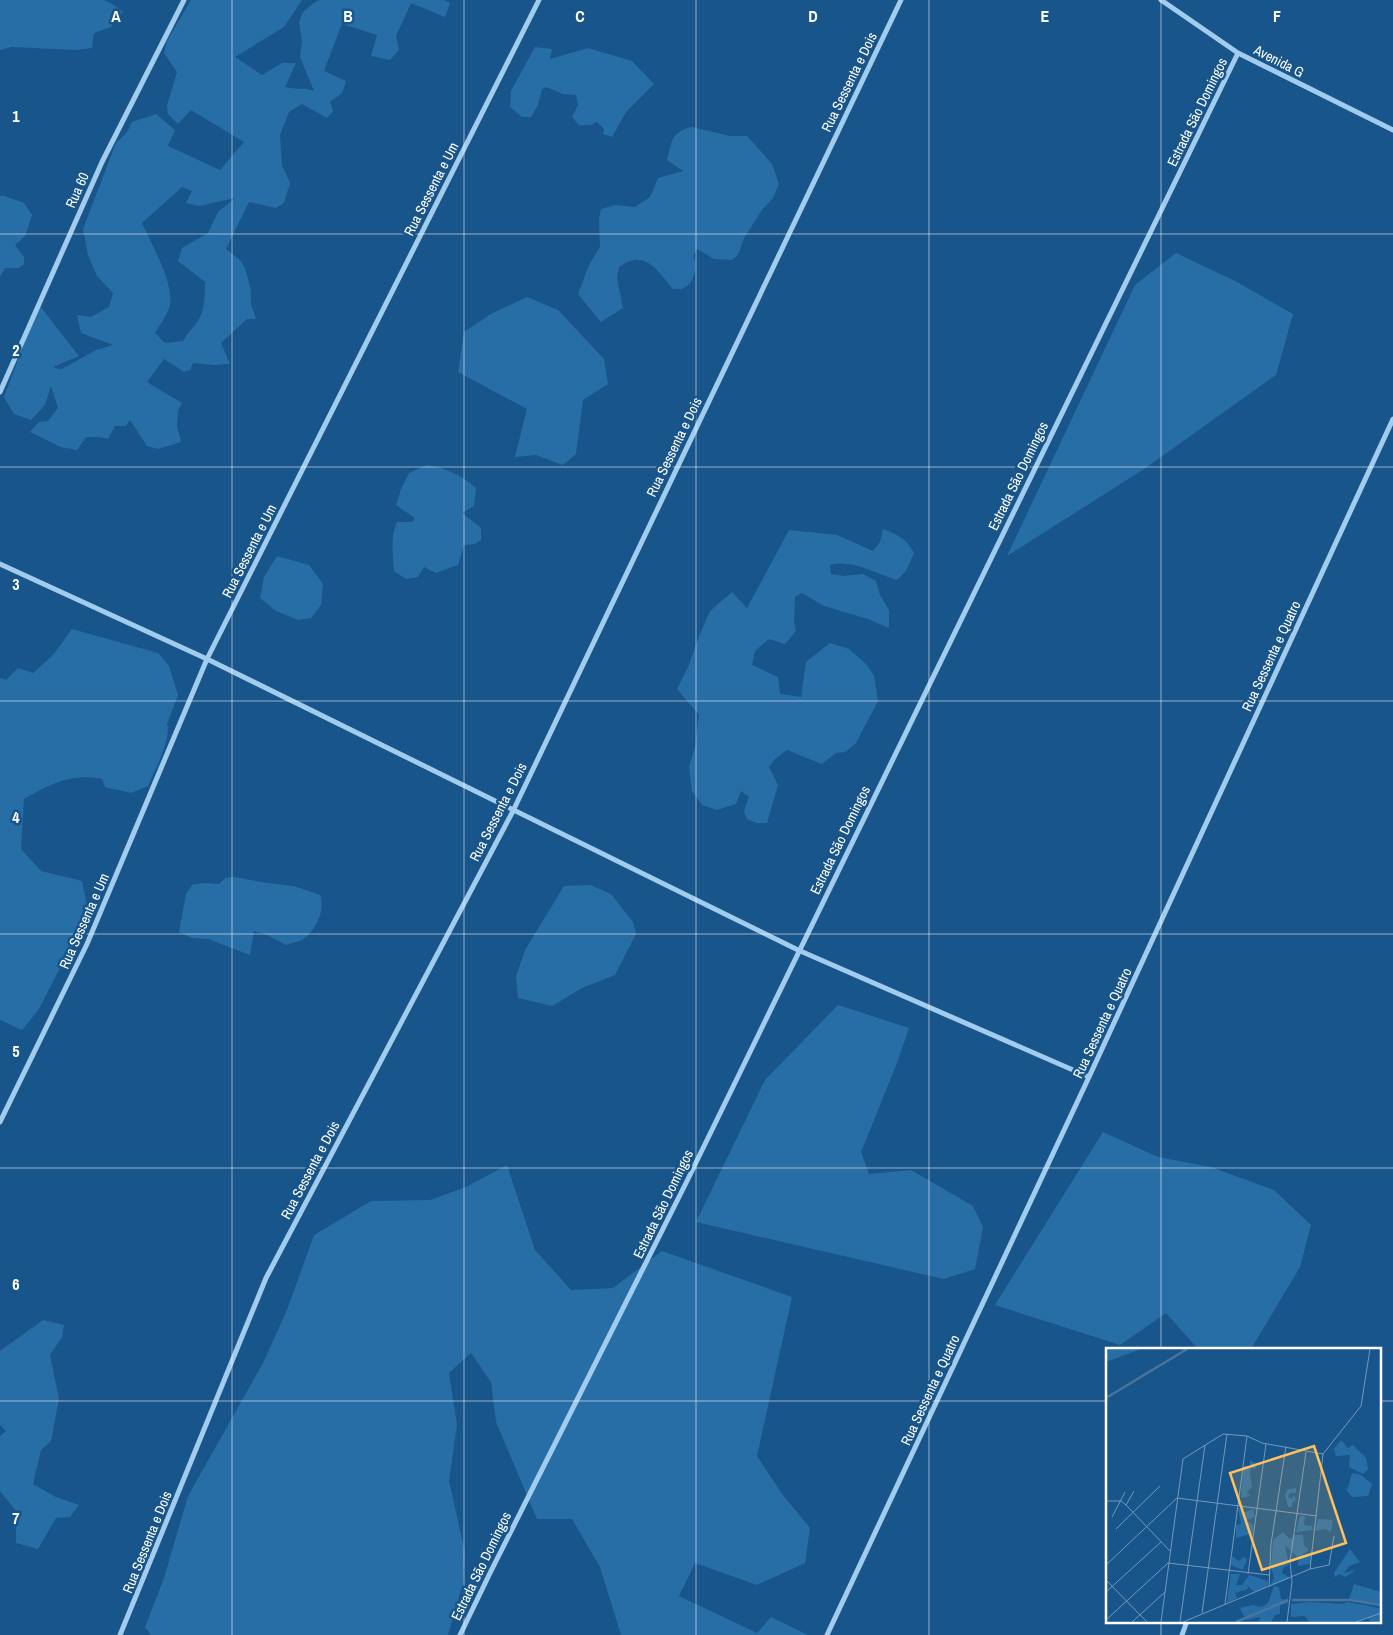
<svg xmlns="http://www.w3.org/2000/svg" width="1393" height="1635" viewBox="0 0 1393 1635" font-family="'Archivo Narrow',sans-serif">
<rect width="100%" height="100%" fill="#18558a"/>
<!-- green -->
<path fill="#286ea6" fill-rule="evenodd" d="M 0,0 L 104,0 L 114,5 L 123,12 L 111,27 L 94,33 L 92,48 L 76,50 L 11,47 L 0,50 Z
M 191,0 L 302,0 L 284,27 L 235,57 L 262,75 L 282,63 L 296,63 L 285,87 C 296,90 304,87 314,91 L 300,57 L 302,42 L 299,22 L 303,12 L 315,2 L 320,0 L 444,0 L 450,3 L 445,17 L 411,3 L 396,36 L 399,50 L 390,60 L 371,56 L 377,35 L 342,24 L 324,71 L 346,81 L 342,93 L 330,102 L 333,111 L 327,118 L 302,104 L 289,112 L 280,135 L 282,165 L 290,183 L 284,203 L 276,208 L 249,202 L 226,249 L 240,260 L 245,268 L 251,290 L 251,304 L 256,319 L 247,319 L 221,343 L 230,364 L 214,365 L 193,363 L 190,370 L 184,372 L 164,359 L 147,382 L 182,403 L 178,411 L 177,426 L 181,442 L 158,449 L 147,446 L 130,420 L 126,426 L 115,426 L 108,439 L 99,437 L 86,437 L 77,450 L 61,447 L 30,432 L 39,422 L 48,421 L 58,408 L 51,386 L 45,405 L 31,420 L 14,414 L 4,397 L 39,305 L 79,356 L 55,366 L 54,368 L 62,369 L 96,350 L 113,345 L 81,333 L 77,315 L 91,317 L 109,307 L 113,293 L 97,276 L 88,255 L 83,229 L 116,143 L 127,132 L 132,122 L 156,114 L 175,130 L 168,146 L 220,170 L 244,142 L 191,110 L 178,124 L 168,114 L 167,105 L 177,72 L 164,53 L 167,41 ZM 182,187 L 192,191 L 186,203 L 199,206 L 235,198 L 218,212 L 208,233 L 182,248 L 178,261 L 205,282 C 205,297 205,313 195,325 C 190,331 187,334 183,341 L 165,343 L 155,333 C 161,324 167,315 170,305 C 174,283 151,243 142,223 Z
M 535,47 L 552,49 L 550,59 L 588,48 L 632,61 L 654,84 L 626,112 L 612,137 L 603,134 L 604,129 L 597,122 L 591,125 L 579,125 L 572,117 L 578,105 L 576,95 L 563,94 L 546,87 L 542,89 L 538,105 L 531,117 L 522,117 L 510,107 L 511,91 Z
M 692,127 L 730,136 L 747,136 L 772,164 L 779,184 L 773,198 L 762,210 L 744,238 L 738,255 L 732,260 L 714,259 L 697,249 L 693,256 C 699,266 694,285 682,289 C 679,289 676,289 673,289 C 657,271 645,248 619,267 L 617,278 L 623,308 L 601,322 L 578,294 L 589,265 L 600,247 L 599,218 L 601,209 L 615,205 L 635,207 L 650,197 L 658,178 L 683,171 L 667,160 C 672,141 671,132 692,127 Z
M 0,196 L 4,196 L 24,203 L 32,215 L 25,236 L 15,245 L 24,257 L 24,264 L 19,268 L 5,268 L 0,277 Z
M 1176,253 L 1235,281 L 1293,314 L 1276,375 L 1144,469 L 1007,556 L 1135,285 Z
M 527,297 L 558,310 L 604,359 L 608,384 L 583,400 L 576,454 L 563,465 L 536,455 L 515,457 L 527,409 L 458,372 L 464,332 L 491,314 Z
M 427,465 C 446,468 461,475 476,488 L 474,506 L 462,513 L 481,528 L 481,540 L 475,544 L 464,545 L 458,565 L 436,573 L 424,567 L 418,577 L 406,579 L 394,571 C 393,554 390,537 397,522 L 412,522 L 415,518 L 396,505 L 401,489 L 409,473 Z
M 883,529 C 897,534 907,539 914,553 L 906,571 L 897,580 C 876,574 852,559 830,565 L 831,574 L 843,576 L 863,574 L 876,581 L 880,595 L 889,610 L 889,628 L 868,619 L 824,606 L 802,593 L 795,597 L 794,622 L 796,631 L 785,644 L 769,639 L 755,651 L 752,665 L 778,677 L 780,694 L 801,697 L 806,662 L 830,643 L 849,649 L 867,665 L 874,676 L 878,701 L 856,743 L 845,752 L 836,753 L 822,764 L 787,750 L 775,759 L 769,767 L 778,785 L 767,823 L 757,823 L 747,819 L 744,811 L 749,797 L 741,791 L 736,804 L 717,810 L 702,805 L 692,791 L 689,767 L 695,747 L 699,715 L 677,689 L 689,665 L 699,636 L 710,611 L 732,592 L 747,608 L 789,530 L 837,535 L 873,551 L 880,542 Z
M 277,556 L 309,565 L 323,584 L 321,605 L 311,618 L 298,620 L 276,611 L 260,598 L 264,577 Z
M 72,629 L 158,653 L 169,666 L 178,695 L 167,724 C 172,738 154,772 148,786 L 131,793 L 105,787 L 102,779 C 70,773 51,784 24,799 L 21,849 L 41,871 L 82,881 L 90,920 L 60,968 L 39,1009 L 22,1030 L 0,1020 L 0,678 L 6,680 L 18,668 L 33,673 L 53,655 Z
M 234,877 L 267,883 L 294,886 L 320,895 C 326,910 315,932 302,940 C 297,942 291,943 286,945 L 267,935 L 254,931 L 250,955 L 208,939 L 192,938 L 179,932 L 186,894 L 192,885 L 204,883 L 219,884 L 225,878 Z
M 590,885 L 611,894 L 633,922 L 636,934 L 615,975 L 582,988 L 552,1006 L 518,998 L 516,976 L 525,950 L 564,886 Z
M 838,1005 L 909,1028 L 897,1063 L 861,1152 L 869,1174 L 911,1170 L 973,1206 L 983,1227 L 975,1269 L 944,1279 L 696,1222 L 765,1080 Z
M 1103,1132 L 1158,1157 L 1211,1167 L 1274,1190 L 1311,1225 L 1300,1267 L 1251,1349 L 1198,1349 L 1166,1313 L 1120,1345 L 995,1305 Z
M 507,1165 L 535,1250 L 571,1290 L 613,1288 L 662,1251 L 792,1297 L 757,1456 L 782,1494 L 810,1528 L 805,1563 L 757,1585 L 695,1563 L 679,1596 L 757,1633 L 771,1617 L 808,1635 L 621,1635 L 600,1567 L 572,1519 L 537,1519 L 496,1422 L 491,1382 L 471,1353 L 449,1373 L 457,1425 L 449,1481 L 465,1552 L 463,1583 L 448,1635 L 151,1635 L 145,1627 L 164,1578 L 188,1496 L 263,1363 L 287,1310 L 314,1235 L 371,1201 L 430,1200 L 466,1187 Z
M 43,1320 L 64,1325 L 62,1337 L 50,1355 L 59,1399 L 51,1441 L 41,1450 L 33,1484 L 56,1497 L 79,1505 L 70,1517 L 56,1518 L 38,1549 L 16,1543 L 16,1511 L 0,1491 L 0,1436 L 6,1431 L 0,1425 L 0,1351 Z"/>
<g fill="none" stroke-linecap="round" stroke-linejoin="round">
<!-- street -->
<path stroke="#a2ccee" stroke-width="5" d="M 1161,0 L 1238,53 L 1393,130
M 0,392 L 102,162 L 184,0
M 0,564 L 207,659 L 798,950 L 1089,1077
M 0,1122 L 87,944 L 207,659 L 539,0
M 120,1635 L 266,1278 L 513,811 L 901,0
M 460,1635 L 491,1571 L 686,1183 L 1238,53
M 827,1635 L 1089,1077 L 1393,419
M 1182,1635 L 1187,1621"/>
</g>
<!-- grid -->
<path fill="none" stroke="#fff" stroke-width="1" stroke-opacity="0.55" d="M 232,0 L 232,1635M 464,0 L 464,1635M 696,0 L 696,1635M 929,0 L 929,1635M 1161,0 L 1161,1349M 0,234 L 1393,234M 0,467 L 1393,467M 0,701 L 1393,701M 0,934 L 1393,934M 0,1168 L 1393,1168M 0,1401 L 1107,1401M 1379,1401 L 1393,1401M 1161,1621 L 1161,1635"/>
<g text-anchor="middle" stroke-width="5" stroke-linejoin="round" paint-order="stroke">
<!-- street labels -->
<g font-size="14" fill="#fff" stroke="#18558a">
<text transform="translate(1279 61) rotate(27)" y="5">Avenida G</text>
<text transform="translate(849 82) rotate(-64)" y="5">Rua Sessenta e Dois</text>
<text transform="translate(1197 112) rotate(-64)" y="5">Estrada São Domingos</text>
<text transform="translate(431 189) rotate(-63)" y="5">Rua Sessenta e Um</text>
<text transform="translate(77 190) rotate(-66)" y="5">Rua 60</text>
<text transform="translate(674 447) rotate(-64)" y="5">Rua Sessenta e Dois</text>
<text transform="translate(1018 476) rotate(-64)" y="5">Estrada São Domingos</text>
<text transform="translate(249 551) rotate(-63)" y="5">Rua Sessenta e Um</text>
<text transform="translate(1271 656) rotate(-65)" y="5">Rua Sessenta e Quatro</text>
<text transform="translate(498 812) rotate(-63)" y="5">Rua Sessenta e Dois</text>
<text transform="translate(840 840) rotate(-64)" y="5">Estrada São Domingos</text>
<text transform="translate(84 921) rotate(-66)" y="5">Rua Sessenta e Um</text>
<text transform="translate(1102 1023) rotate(-65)" y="5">Rua Sessenta e Quatro</text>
<text transform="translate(310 1170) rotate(-62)" y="5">Rua Sessenta e Dois</text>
<text transform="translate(663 1204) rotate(-64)" y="5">Estrada São Domingos</text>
<text transform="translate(930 1390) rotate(-65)" y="5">Rua Sessenta e Quatro</text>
<text transform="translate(147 1542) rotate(-68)" y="5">Rua Sessenta e Dois</text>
<text transform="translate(481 1566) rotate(-64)" y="5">Estrada São Domingos</text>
</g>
</g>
<!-- overview -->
<g transform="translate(1106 1348)">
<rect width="275" height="275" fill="#18558a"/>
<path d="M 0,1 L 35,1 L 0,14 ZM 235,92 L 242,100 L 247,97 L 260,110 L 262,121 L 257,126 L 243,119 L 244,107 L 230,108 L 228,101 ZM 144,112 L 151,116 L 149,121 L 145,120 L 144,126 L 146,139 L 141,144 L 144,148 L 135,150 L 137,118 L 144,118 ZM 246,125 L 255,127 L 266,136 L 262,148 L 246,149 L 241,143 ZM 190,140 L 190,145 L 184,145 L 182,149 L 186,151 L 188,147 L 190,152 L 186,155 L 186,159 L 182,159 L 179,147 L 182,141 ZM 132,160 L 136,160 L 137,165 L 147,161 L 149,169 L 141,172 L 148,178 L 146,186 L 130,190 L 130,177 L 135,176 ZM 194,168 L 199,168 L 198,177 L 206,178 L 207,182 L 190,184 ZM 212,171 L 227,172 L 225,184 L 220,181 L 209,183 ZM 177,184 L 184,191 L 188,187 L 197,187 L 198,197 L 203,202 L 196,207 L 205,207 L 204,216 L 191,218 L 193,211 L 179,197 L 183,217 L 178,219 L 176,225 L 184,230 L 164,238 L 168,230 L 165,219 L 167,192 ZM 244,201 L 254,214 L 243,218 L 238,225 L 250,222 L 239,229 L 234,226 L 229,229 L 228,225 ZM 126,208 L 133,213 L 137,209 L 141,211 L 137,222 L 125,217 ZM 125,226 L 134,226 L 130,237 L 136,237 L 143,227 L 162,233 L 161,239 L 148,244 L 141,237 L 142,241 L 129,245 L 131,250 L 121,255 ZM 248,236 L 275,244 L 275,256 L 243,251 ZM 168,238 L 173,239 L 175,251 L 182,252 L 182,255 L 174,257 L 174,266 L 169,267 L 165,274 L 153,274 L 154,269 L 140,272 L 134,260 L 147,257 L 155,259 L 162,255 ZM 203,254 L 237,256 L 241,254 L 264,258 L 275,261 L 275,274 L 264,274 L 262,270 L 248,274 L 203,274 L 199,268 L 185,269 L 185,256 Z" fill="#286ea6"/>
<path fill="none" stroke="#49749b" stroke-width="2.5" d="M 0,50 L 81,1M 186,252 L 244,252 L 275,257M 130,274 L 182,252"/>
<path fill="none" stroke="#7499b9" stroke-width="1" d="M 217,106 L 255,58 L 264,1M 0,153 L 15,153 L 20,157 L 65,204M 20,157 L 28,143M 6,169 L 19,144M 10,181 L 54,138M 0,217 L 71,150 L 211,168M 204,221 L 217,106M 142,226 L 160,96M 0,232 L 41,274M 163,239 L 165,196 L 180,98M 0,244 L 55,194M 119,256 L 141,88M 96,265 L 121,86M 0,272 L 62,215 L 163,227M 26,274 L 59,244M 55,274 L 77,111 L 117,86 L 141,88 L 156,95 L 217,106M 74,274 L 99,97M 77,274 L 204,221 L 223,217 L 228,188M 181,274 L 186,234 L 184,213 L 200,104M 250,274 L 275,265"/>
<path fill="#ffc05e" fill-opacity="0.15" stroke="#ffc05e" stroke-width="2.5" d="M 208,98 L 240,195 L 156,222 L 124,125 Z"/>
<rect width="275" height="275" fill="none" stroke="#fff" stroke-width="2.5"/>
</g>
<g font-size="16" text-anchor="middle" font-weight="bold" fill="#fff" stroke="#18558a" stroke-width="5" stroke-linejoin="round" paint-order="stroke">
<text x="116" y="22">A</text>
<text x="348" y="22">B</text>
<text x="580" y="22">C</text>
<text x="813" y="22">D</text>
<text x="1045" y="22">E</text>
<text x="1277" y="22">F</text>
<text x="16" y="122">1</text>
<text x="16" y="356">2</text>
<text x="16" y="590">3</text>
<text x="16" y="823">4</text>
<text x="16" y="1057">5</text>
<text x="16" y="1290">6</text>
<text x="16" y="1524">7</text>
</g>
</svg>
